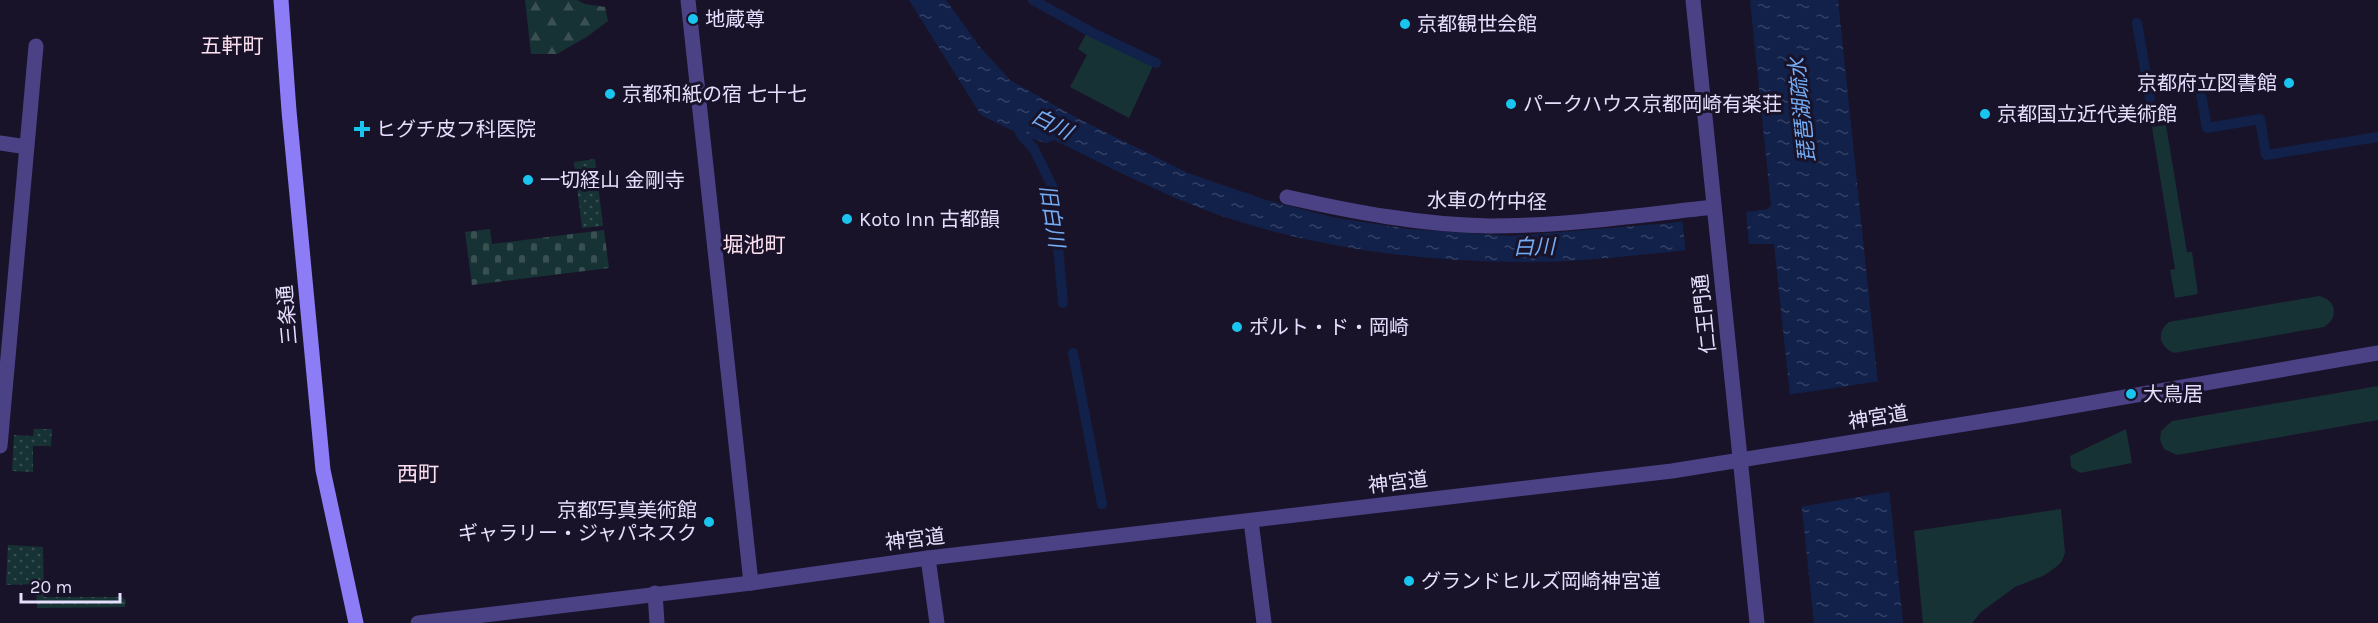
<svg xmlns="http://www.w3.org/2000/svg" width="2378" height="623" viewBox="0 0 2378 623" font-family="Karla,'Noto Sans JP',sans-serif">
<defs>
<pattern id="forest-firs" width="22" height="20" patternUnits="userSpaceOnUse" patternTransform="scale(1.5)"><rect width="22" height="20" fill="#173234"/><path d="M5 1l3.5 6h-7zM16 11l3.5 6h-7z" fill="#394f52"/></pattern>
<pattern id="cemetery-stones" width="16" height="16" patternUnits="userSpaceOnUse" patternTransform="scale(1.5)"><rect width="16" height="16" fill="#173234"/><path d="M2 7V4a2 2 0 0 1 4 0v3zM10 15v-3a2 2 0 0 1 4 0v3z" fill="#394f52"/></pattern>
<pattern id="garden-dots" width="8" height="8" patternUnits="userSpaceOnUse" patternTransform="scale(1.5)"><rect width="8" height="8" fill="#173234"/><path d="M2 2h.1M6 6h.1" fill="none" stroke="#394f52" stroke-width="1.8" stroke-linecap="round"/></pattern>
<pattern id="water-ripples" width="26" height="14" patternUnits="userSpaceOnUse" patternTransform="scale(1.5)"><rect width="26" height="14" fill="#11214a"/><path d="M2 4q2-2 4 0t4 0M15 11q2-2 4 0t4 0" fill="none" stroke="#344165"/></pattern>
</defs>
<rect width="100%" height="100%" fill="#19132a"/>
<!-- grass -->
<path fill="#173234" d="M 1086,34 L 1153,66 L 1129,118 L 1070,87 L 1087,55 L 1078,49 Z
M 2166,125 L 2187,252 L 2192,252 L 2198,294 L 2175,298 L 2170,270 L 2175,269 L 2152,127 Z
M 2319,296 C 2337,300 2339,318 2324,327 L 2174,353 C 2159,347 2156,332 2169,322 Z
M 2378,386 L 2378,420 L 2177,455 L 2164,449 L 2160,440 L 2161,431 L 2172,421 Z
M 2126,429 L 2132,463 L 2080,473 L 2071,467 L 2070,456 Z
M 2061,509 L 2065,553 L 2062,561 L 2056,567 L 2045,575 L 2015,587 L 1981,612 L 1972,623 L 1923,623 L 1914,531 Z"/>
<!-- forest -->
<path fill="url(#forest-firs)" d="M 525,0 L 577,0 L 585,4 L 605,7 L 608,21 L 588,36 L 557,54 L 531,54 Z"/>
<!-- cemetery -->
<path fill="url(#cemetery-stones)" d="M 490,229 L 492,244 L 604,230 L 609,268 L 472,285 L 465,232 Z"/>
<!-- garden -->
<path fill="url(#garden-dots)" d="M 595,159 L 603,226 L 582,228 L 574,162 Z
M 34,429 L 52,429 L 51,446 L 33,446 L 33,472 L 12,471 L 14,435 L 33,436 Z
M 8,545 L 43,547 L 44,597 L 122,597 L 126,600 L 125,607 L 37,608 L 36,584 L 6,585 Z"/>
<!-- water -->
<path fill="url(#water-ripples)" d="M 909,0 L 946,0 L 980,47 L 1010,80 L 1077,118 L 1188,173 L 1266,200 L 1336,218 L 1409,229 L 1511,236 L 1671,223 L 1768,209 L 1771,205 L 1750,0 L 1838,0 L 1903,623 L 1814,623 L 1774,244 L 1750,244 C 1672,250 1593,263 1515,262 C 1416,261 1313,247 1219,215 C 1162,195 1108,166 1054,140 L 1046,143 L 1021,135 L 981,115 Z"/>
<!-- pier -->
<path fill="#19132a" d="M 1746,210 L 1749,247 L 1686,252 L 1682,218 Z
M 1881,381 L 1893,491 L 1799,507 L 1787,395 Z"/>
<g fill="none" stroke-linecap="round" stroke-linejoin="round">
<!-- stream -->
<path stroke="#11214a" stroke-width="10" d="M 1033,0 L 1095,34 L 1156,63
M 2137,23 L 2150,98
M 2201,94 L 2207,128 L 2260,119 L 2266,155 L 2378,137
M 1016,122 L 1021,135 L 1034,149 L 1053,188 L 1063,303
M 1073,353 L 1102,504"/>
<!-- minor -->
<path stroke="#4b4286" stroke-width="15" d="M 688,0 L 751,583
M 0,143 L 27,147
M 1287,197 C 1353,212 1422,225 1490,226 C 1565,226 1640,215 1714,207
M 0,446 L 36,46
M 1251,521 L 1264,623
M 928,558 L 937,623
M 655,593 L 657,623"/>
<!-- tertiary -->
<path stroke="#4b4286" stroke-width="15" d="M 1693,0 L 1757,623
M 418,623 L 751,583 L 928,558 L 1672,471 L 2021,415 L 2378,353"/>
<!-- secondary -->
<path stroke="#8c7df6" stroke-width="15" d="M 281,0 L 289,111 L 323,470 L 356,623"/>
</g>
<!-- markers -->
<g fill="#19c4ef" stroke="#19132a" stroke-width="2">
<circle cx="693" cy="19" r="6"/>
<circle cx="1405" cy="24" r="6"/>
<circle cx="2289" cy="83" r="6"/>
<circle cx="610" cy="94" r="6"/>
<circle cx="1511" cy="104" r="6"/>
<circle cx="1985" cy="114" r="6"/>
<path d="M359 120h6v6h6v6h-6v6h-6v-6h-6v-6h6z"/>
<circle cx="528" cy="180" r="6"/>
<circle cx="847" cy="219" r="6"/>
<circle cx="1237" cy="327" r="6"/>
<circle cx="2131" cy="394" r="6"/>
<circle cx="709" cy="522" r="6"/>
<circle cx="1409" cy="581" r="6"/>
</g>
<g text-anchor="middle" stroke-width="6" stroke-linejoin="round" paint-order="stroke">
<!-- poi labels -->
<g font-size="20" fill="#e5dffd" stroke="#19132a" text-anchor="start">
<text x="705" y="26">地蔵尊</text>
<text x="1417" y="31">京都観世会館</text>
<text x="2277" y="90" text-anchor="end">京都府立図書館</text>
<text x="622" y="101">京都和紙の宿 七十七</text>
<text x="1523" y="111">パークハウス京都岡崎有楽荘</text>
<text x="1997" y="121">京都国立近代美術館</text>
<text x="376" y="136">ヒグチ皮フ科医院</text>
<text x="540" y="187">一切経山 金剛寺</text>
<text x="859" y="226">Koto Inn 古都韻</text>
<text x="1249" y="334">ポルト・ド・岡崎</text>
<text x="2143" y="401">大鳥居</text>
<text x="697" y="517" text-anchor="end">京都写真美術館<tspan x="697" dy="23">ギャラリー・ジャパネスク</tspan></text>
<text x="1421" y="588">グランドヒルズ岡崎神宮道</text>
</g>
<!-- street labels -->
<g font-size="20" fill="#e5dffd" stroke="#19132a">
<text transform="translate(1487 201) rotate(1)" y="7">水車の竹中径</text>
<text transform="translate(1704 314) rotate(-96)" y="7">仁王門通</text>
<text transform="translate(287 315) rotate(-95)" y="7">三条通</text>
<text transform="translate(1878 417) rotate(-9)" y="7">神宮道</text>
<text transform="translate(1398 482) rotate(-7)" y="7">神宮道</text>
<text transform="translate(915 539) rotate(-7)" y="7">神宮道</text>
</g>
<!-- neighbourhood labels -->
<g font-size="21" fill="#fde1f0" stroke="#19132a">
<text x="232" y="53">五軒町</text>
<text x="754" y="252">堀池町</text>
<text x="418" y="481">西町</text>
</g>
<!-- water labels -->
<g font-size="21" font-style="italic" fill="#74adf5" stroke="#19132a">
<text transform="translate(1802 110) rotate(-96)" y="7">琵琶湖疏水</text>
<text transform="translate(1052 124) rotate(27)" y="7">白川</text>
<text transform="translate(1052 216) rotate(81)" y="7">旧白川</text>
<text transform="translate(1534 247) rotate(-1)" y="7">白川</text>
</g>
</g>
<!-- scale -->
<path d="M21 593v9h99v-9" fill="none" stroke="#e5dffd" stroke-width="3"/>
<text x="30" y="593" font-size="18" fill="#e5dffd" stroke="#19132a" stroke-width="4.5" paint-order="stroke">20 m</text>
</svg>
